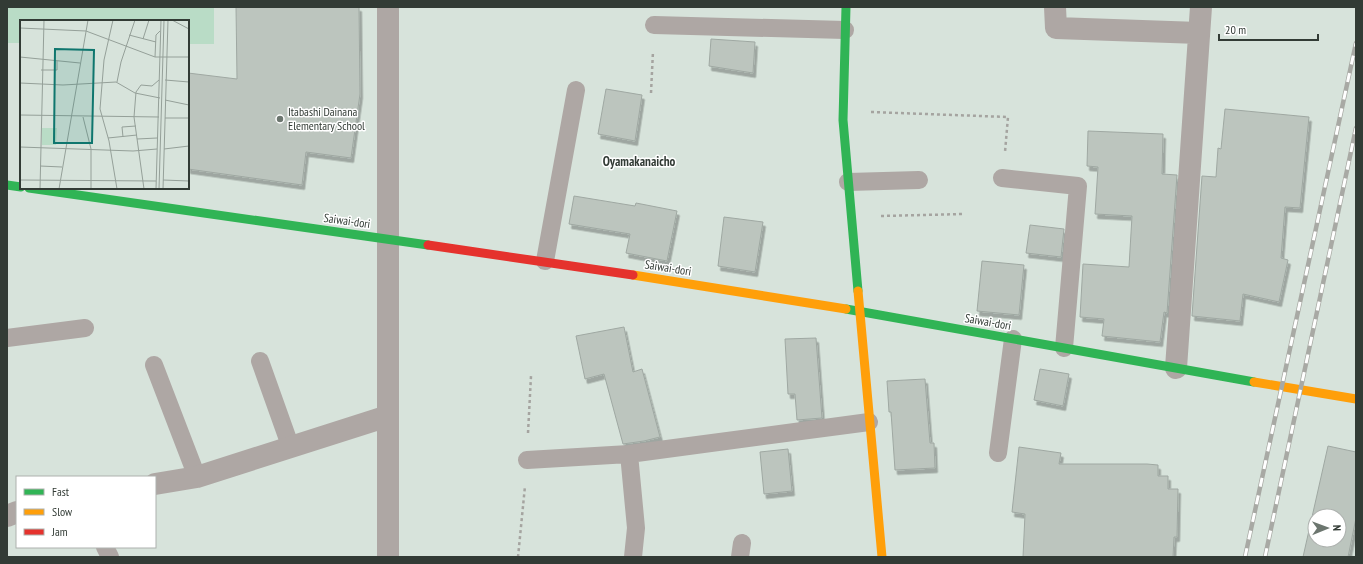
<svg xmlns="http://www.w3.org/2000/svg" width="1363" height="564" viewBox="0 0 1363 564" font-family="'PT Sans Narrow',sans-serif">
<defs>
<filter id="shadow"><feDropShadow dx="2.5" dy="4.5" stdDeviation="0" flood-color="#0004"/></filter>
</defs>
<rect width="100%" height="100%" fill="#d7e3db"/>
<!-- green -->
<path fill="#b9dcc6" d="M 7,7 L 214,7 L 214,44 L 188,44 L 188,21 L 21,21 L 21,43 L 7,43 Z"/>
<!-- building -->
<path fill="#bcc5be" stroke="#9fa8a2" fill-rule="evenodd" filter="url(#shadow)" d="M 236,7 L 359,7 L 360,94 L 351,158 L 306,152 L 302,185 L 188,169 L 188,73 L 237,79 Z
M 711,39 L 755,42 L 753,73 L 709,66 Z
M 606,89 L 642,95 L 635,141 L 598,134 Z
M 1225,109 L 1309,117 L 1300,208 L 1285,207 L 1281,258 L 1288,260 L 1279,302 L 1243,294 L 1240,321 L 1192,316 L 1202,176 L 1216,177 L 1218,148 L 1221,149 Z
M 1088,131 L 1163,134 L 1162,174 L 1177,175 L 1167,313 L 1164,312 L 1160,342 L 1102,336 L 1104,319 L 1080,317 L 1083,264 L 1129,267 L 1132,216 L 1095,214 L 1098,167 L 1087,166 Z
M 574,196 L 635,206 L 636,203 L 677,211 L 667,261 L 626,253 L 630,234 L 569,224 Z
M 724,217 L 763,222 L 755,272 L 718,266 Z
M 1030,225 L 1064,229 L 1061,257 L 1026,253 Z
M 982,261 L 1024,265 L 1019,315 L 977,311 Z
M 624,327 L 633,372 L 642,369 L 660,437 L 644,441 L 623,444 L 604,374 L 585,379 L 576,336 Z
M 816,338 L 822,418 L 797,420 L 795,394 L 788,394 L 785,339 Z
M 1040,369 L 1069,374 L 1063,406 L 1034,400 Z
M 925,379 L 930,443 L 934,443 L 935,468 L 895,470 L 891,412 L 889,412 L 887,381 Z
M 1328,446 L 1356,452 L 1356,518 L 1348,557 L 1303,557 ZM 1315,516 L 1339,516 L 1339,540 L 1315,540 Z
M 1019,447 L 1061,453 L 1059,464 L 1147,464 L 1158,465 L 1158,476 L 1168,476 L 1168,489 L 1178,489 L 1177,537 L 1174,537 L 1173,557 L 1023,557 L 1025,514 L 1012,512 Z
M 788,449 L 792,491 L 764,494 L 760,452 Z"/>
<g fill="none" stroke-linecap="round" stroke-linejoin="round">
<!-- path -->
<path stroke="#a5a4a0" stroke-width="2.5" stroke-dasharray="3 3" stroke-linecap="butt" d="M 651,93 L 653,51
M 871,112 L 1008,117 L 1005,152
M 881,216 L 964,214
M 528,433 L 531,376
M 518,557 L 525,486"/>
<!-- lane -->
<path stroke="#aea7a4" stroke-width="18" d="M 654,25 L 845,30
M 1002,178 L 1078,186 L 1064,348
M 848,182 L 919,180
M 545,261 L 576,90
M 7,338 L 85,328
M 260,361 L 291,448
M 154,365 L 197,477
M 998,453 L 1013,339
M 629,454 L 636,528 L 633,557
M 527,460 L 629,454 L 869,422
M 105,547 L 110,557
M 740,557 L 742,543"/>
<!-- street -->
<path stroke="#aea7a4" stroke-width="22" d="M 1055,7 L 1056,28 L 1199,33
M 1176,368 L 1201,7
M 155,484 L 197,477 L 388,416
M 7,516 L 17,512
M 388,557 L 388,7"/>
<!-- fast -->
<path stroke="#30b455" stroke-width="9" d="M 846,7 L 843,120 L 858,291
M 7,185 L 21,187
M 29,188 L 428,245
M 846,309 L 1254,382"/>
<!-- slow -->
<path stroke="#ff9f0a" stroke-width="9" d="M 633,275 L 846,309
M 858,291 L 882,557
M 1254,382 L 1356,399"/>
<!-- jam -->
<path stroke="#e5322d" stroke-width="9" d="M 428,245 L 633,275"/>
<!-- rail casing -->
<g stroke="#a8a9a4" stroke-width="4.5">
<path id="rail" d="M 1245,557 L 1356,43
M 1265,557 L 1356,128"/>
</g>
<!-- rail -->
<use href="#rail" stroke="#fff" stroke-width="3" stroke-dasharray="9" stroke-linecap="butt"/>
</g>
<!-- markers -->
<circle fill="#6c766f" stroke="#fff" stroke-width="1.5" cx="280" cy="119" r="4"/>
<g text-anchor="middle" stroke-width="3" stroke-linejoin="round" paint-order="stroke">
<!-- poi labels -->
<g font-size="12" fill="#323b35" stroke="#fff" text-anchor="start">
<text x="288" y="116">Itabashi Dainana<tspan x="288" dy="14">Elementary School</tspan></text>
</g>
<!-- street labels -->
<g font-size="12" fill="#323b35" stroke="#fff">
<text transform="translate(347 221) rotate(8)" y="4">Saiwai-dori</text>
<text transform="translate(668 268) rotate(9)" y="4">Saiwai-dori</text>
<text transform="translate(988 322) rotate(10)" y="4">Saiwai-dori</text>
</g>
<!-- neighbourhood labels -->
<g font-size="13" font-weight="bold" fill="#323b35" stroke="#fff">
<text x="639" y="166">Oyamakanaicho</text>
</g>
</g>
<!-- overview -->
<g transform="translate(20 20)">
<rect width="169" height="169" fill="#d7e3db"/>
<path d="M 22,108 L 37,108 L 36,125 L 22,125 Z" fill="#b9dcc6"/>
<path fill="none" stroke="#95a099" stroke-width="1" d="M 93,0 L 84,40 L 80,89 L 89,121 L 97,169M 152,0 L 169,9M 0,8 L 66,11 L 135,37 L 169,37M 109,15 L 136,22M 123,19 L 129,0M 0,37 L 60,43M 135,37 L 136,15 L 140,11M 21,50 L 37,50 L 37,41M 145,60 L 169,62M 97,62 L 101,42 L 115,0M 0,63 L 43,65 L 96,62 L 115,73 L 140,78M 145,80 L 169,85M 0,95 L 139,97M 63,97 L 71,129 L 71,169M 145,98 L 169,98M 103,117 L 102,107 L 116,106M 88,118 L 117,115M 117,119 L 137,118M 0,127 L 113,131 L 137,129M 144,129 L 169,126M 20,146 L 42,147M 0,160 L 136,161M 143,160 L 169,161M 20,169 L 24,0M 39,169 L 68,0M 124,169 L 114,97 L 116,72 L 121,65 L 132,66 L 139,60M 136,169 L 141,0M 139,169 L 144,0M 143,169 L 148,0"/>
<path fill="#0f766e" fill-opacity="0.15" stroke="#0f766e" stroke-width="2" d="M 35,29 L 74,30 L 72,123 L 34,123 Z"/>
<rect width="169" height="169" fill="none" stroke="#323b35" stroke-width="2"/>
</g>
<!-- border -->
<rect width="1363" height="564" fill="none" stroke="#323b35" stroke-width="16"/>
<!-- legend -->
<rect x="16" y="476" width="140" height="72" fill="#ffffff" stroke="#adb1ae"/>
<rect x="24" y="489" width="20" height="6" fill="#30b455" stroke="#adb1ae"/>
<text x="52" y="496" font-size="12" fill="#323b35">Fast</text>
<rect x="24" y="509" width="20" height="6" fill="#ff9f0a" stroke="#adb1ae"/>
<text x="52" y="516" font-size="12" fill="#323b35">Slow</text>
<rect x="24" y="529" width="20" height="6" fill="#e5322d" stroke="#adb1ae"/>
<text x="52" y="536" font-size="12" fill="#323b35">Jam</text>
<!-- north arrow -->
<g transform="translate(1327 528) rotate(89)"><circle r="19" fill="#ffffff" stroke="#adb1ae"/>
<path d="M0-3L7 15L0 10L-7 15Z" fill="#6c766f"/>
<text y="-6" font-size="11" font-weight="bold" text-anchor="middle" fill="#323b35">N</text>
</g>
<!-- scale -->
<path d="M1219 34v6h99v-6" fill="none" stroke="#323b35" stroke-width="2"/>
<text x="1225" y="34" font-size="12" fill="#323b35" stroke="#ffffff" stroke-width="3" paint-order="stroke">20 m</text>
</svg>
